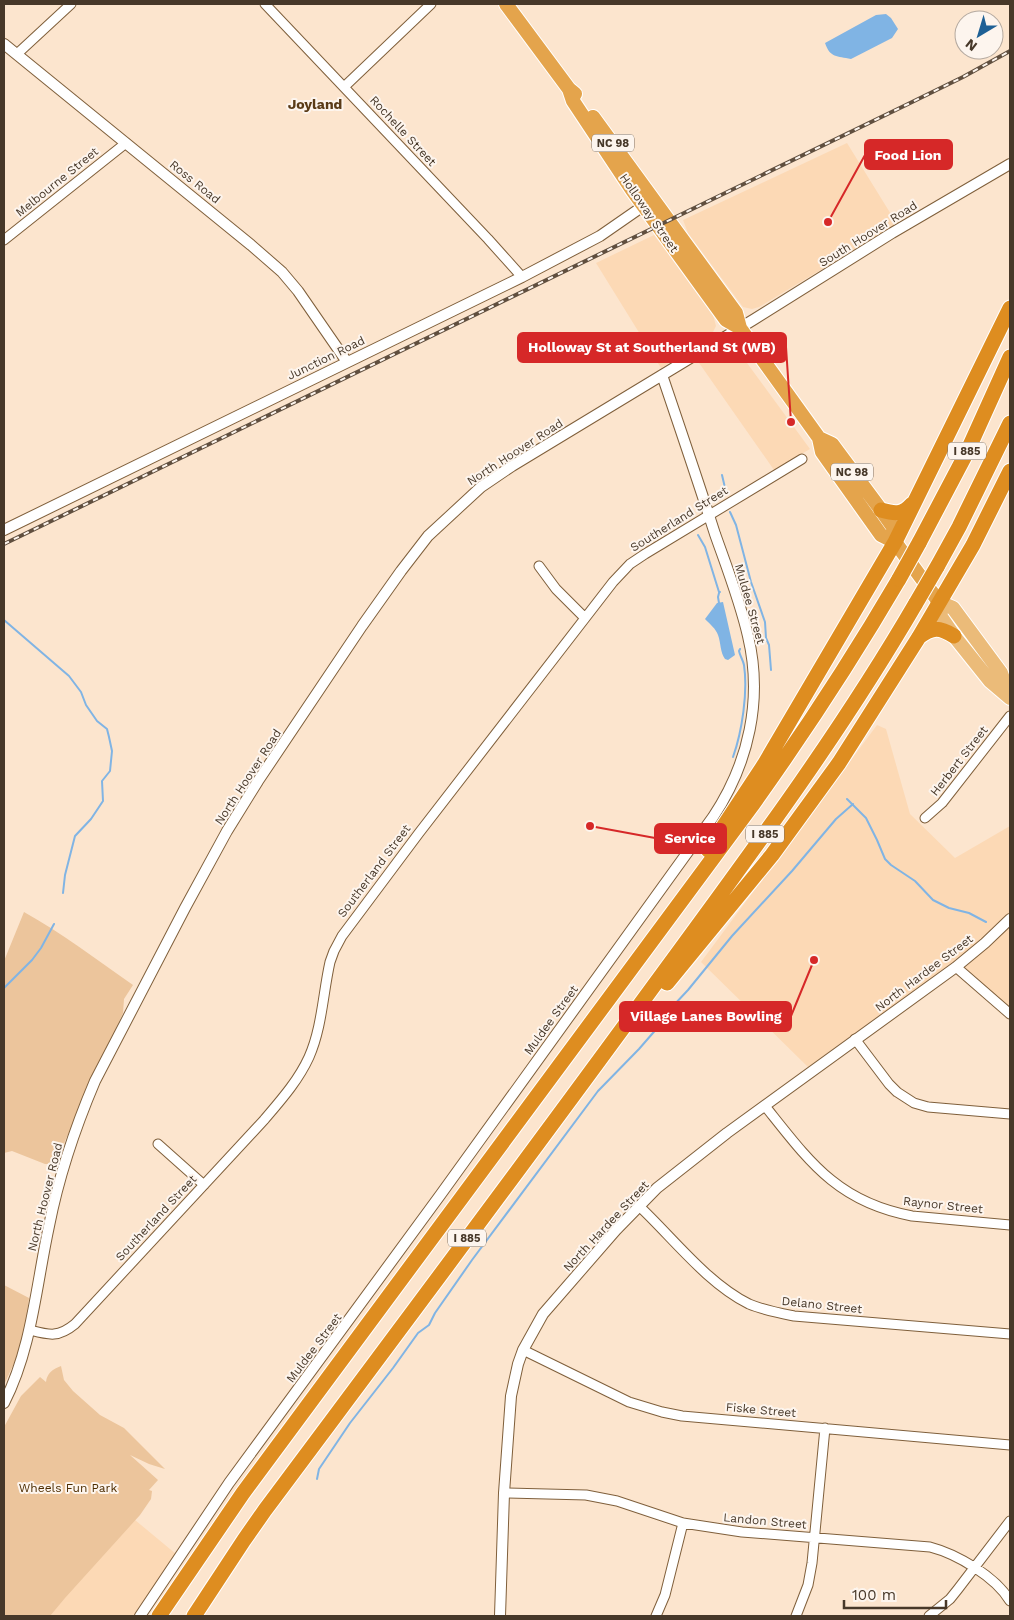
<svg xmlns="http://www.w3.org/2000/svg" width="1014" height="1620" viewBox="0 0 1014 1620" font-family="'Work Sans',sans-serif">
<rect width="100%" height="100%" fill="#fce5ce"/>
<!-- built -->
<path fill="#fcd9b5" d="M 847,143 L 897,224 L 759,307 L 752,309 L 743,307 L 688,233 L 683,220 Z
M 654,235 L 713,315 L 716,326 L 713,332 L 709,337 L 661,368 L 596,263 Z
M 727,346 L 734,348 L 739,352 L 810,449 L 774,470 L 697,360 L 720,347 Z
M 877,725 L 886,729 L 910,814 L 955,858 L 1010,826 L 1010,1009 L 953,962 L 808,1067 L 701,962 Z
M 129,1515 L 176,1554 L 134,1616 L 46,1616 Z"/>
<!-- green -->
<path fill="#ecc59c" d="M 24,912 C 62,933 97,960 133,985 L 124,999 L 123,1013 L 65,1141 L 59,1164 L 45,1164 L 12,1151 L 4,1153 L 4,961 Z
M 4,1285 L 29,1298 L 25,1330 L 20,1350 L 4,1385 Z
M 61,1366 L 64,1380 L 73,1391 L 100,1415 L 124,1428 L 165,1469 L 149,1464 L 130,1455 L 158,1480 L 149,1490 L 152,1491 L 151,1499 L 140,1515 L 65,1598 L 50,1616 L 4,1616 L 4,1427 L 21,1396 L 40,1377 L 46,1382 C 47,1373 53,1369 61,1366 Z"/>
<!-- water -->
<path fill="#80b4e4" d="M 886,14 L 891,18 L 898,29 L 892,38 L 851,59 C 837,56 830,58 825,43 L 876,15 Z
M 723,602 L 735,655 L 728,660 L 725,659 C 720,652 721,643 718,635 C 716,629 710,624 705,619 L 717,603 Z"/>
<g fill="none" stroke-linecap="round" stroke-linejoin="round">
<!-- stream -->
<path stroke="#80b4e4" stroke-width="2" d="M 722,475 L 726,492
M 730,512 L 736,525 L 751,582 L 765,622 L 766,638 L 769,645 L 771,670
M 679,522 L 686,519
M 698,535 L 705,547 L 719,592 L 720,592
M 719,603 L 718,597 L 719,593
M 4,620 L 69,676 L 81,692 L 86,705 L 97,721 L 107,729 L 109,737 L 112,751 L 110,771 L 102,781 L 103,801 L 91,819 L 75,836 L 65,875 L 63,893
M 733,757 C 742,732 748,692 744,665 C 743,660 740,656 739,651 L 740,649
M 847,799 L 866,818 L 877,840 L 885,859 L 891,865 L 915,881 L 933,900 L 949,908 L 969,913 L 986,922
M 4,988 L 32,960 L 41,948 L 54,924
M 317,1479 L 319,1469 L 350,1423 L 393,1368 L 418,1333 L 429,1325 L 435,1313 L 472,1260 L 598,1091 L 639,1049 L 659,1026 L 673,1006 L 688,990 L 732,936 L 792,871 L 836,819 L 853,804"/>
<!-- minor casing -->
<g stroke="#7f5f3b" stroke-width="11">
<path id="minor" d="M 265,4 L 488,239 L 522,277
M 17,54 L 71,4
M 344,87 L 431,4
M 4,240 L 126,143
M 539,566 L 556,589 L 585,618
M 925,818 L 942,803 L 1010,716
M 956,967 L 1010,1014
M 855,1039 L 889,1084 L 897,1092 L 914,1103 L 928,1107 L 1010,1114
M 765,1106 C 809,1161 837,1202 912,1216 L 1010,1225
M 158,1144 L 204,1185
M 639,1206 C 673,1238 707,1283 749,1304 C 763,1310 779,1313 794,1316 L 1010,1334
M 30,1330 C 49,1335 58,1338 75,1324 L 264,1120 C 281,1100 298,1081 309,1057 C 322,1028 323,993 330,962 L 334,951 L 342,936 L 419,833 L 613,582 L 630,564 L 645,554 L 802,459
M 523,1350 L 629,1402 L 662,1412 L 682,1416 L 1010,1445
M 504,1493 L 586,1495 L 617,1501 L 683,1523 L 742,1532 L 930,1547 C 957,1554 996,1577 1010,1601
M 656,1616 L 665,1595 L 683,1523
M 796,1616 L 808,1585 L 812,1563 L 825,1428
M 929,1616 L 950,1599 L 958,1589 L 1010,1521"/>
</g>
<!-- tertiary casing -->
<g stroke="#7f5f3b" stroke-width="12">
<path id="tertiary" d="M 4,44 L 251,245 L 282,272 L 298,291 L 347,362
M 4,530 L 522,277 L 600,236 L 649,202
M 4,1403 C 32,1348 36,1286 49,1226 C 59,1175 75,1128 95,1081 L 185,908 L 227,831 L 258,781 L 362,626 L 401,571 L 428,536 L 481,487 L 512,466 L 753,320 L 892,233 L 1010,164
M 140,1616 L 229,1483 L 441,1194 L 713,817 C 749,763 763,699 748,636 C 740,601 727,568 715,534 C 698,481 680,428 662,375
M 500,1616 L 504,1493 L 511,1396 L 518,1364 L 523,1350 L 543,1314 L 616,1230 L 657,1188 L 727,1133 L 956,967 L 985,943 L 1010,919"/>
</g>
<!-- primary casing -->
<g stroke="#fff" stroke-width="16">
<path id="primary" d="M 939,602 L 953,608 L 1001,673 L 1010,698 L 990,681 L 954,636 L 941,617 Z"/>
</g>
<!-- trunk casing -->
<g stroke="#fff" stroke-width="16">
<path id="trunk" d="M 506,4 L 569,89 L 575,94
M 569,89 L 573,101 L 632,190 L 726,320 L 740,328 L 819,438 L 832,444 L 881,510 L 893,527 L 895,542 L 939,602
M 593,117 L 736,313 L 740,328
M 819,438 L 822,452 L 881,535 L 895,542"/>
</g>
<!-- motorway casing -->
<g stroke="#fff" stroke-width="17">
<path id="motorway" d="M 881,510 C 895,514 902,515 912,504
M 919,543 L 967,452 L 1010,357
M 937,567 L 959,527 L 1010,423
M 919,637 C 933,627 939,627 954,636
M 708,850 L 764,765 L 895,542 L 1010,308
M 667,983 L 772,855 L 839,763 L 919,637 L 973,545 L 1010,471
M 159,1616 L 243,1493 L 753,804 C 805,731 854,656 899,579
M 194,1616 L 244,1540 L 265,1510 C 394,1337 523,1165 650,991 C 743,864 837,739 916,603"/>
</g>
<!-- minor -->
<use href="#minor" stroke="#fff" stroke-width="9"/>
<!-- tertiary -->
<use href="#tertiary" stroke="#fff" stroke-width="10"/>
<!-- primary -->
<use href="#primary" stroke="#ebbb79" stroke-width="14"/>
<!-- trunk -->
<use href="#trunk" stroke="#e4a44c" stroke-width="14"/>
<!-- motorway -->
<use href="#motorway" stroke="#de8d20" stroke-width="15"/>
<!-- rail casing -->
<g stroke="#604f3f" stroke-width="4">
<path id="rail" d="M 4,544 L 906,105 L 963,77 L 1010,51"/>
</g>
<!-- rail -->
<use href="#rail" stroke="#fdf5ee" stroke-width="2" stroke-dasharray="5.5" stroke-linecap="butt"/>
<!-- motorway-bridge casing -->
<g stroke="#fff" stroke-width="17" stroke-linecap="butt">
<path id="motorway-bridge" d="M 899,579 L 919,543
M 916,603 L 937,567"/>
</g>
<!-- motorway-bridge -->
<use href="#motorway-bridge" stroke="#de8d20" stroke-width="15"/>
</g>
<g text-anchor="middle" stroke-width="4" stroke-linejoin="round" paint-order="stroke">
<!-- shield labels -->
<g fill="#fdf5ee" stroke="#7e7164" stroke-width="1">
<rect x="592" y="134.5" width="42" height="17" rx="4"/>
<rect x="948" y="442.5" width="38" height="17" rx="4"/>
<rect x="831" y="463.5" width="42" height="17" rx="4"/>
<rect x="746" y="825.5" width="38" height="17" rx="4"/>
<rect x="448" y="1229.5" width="38" height="17" rx="4"/>
</g>
<g font-size="11" font-weight="bold" fill="#473829">
<text x="613" y="147">NC 98</text>
<text x="967" y="455">I 885</text>
<text x="852" y="476">NC 98</text>
<text x="765" y="838">I 885</text>
<text x="467" y="1242">I 885</text>
</g>
<!-- street labels -->
<g font-size="12" fill="#473829" stroke="#fdf5ee">
<text transform="translate(403 131) rotate(47)" y="4">Rochelle Street</text>
<text transform="translate(57 182) rotate(-39)" y="4">Melbourne Street</text>
<text transform="translate(195 182) rotate(39)" y="4">Ross Road</text>
<text transform="translate(649 213) rotate(55)" y="4">Holloway Street</text>
<text transform="translate(868 234) rotate(-32)" y="4">South Hoover Road</text>
<text transform="translate(326 358) rotate(-26)" y="4">Junction Road</text>
<text transform="translate(515 452) rotate(-33)" y="4">North Hoover Road</text>
<text transform="translate(679 519) rotate(-32)" y="4">Southerland Street</text>
<text transform="translate(750 604) rotate(74)" y="4">Muldee Street</text>
<text transform="translate(959 761) rotate(-52)" y="4">Herbert Street</text>
<text transform="translate(248 777) rotate(-57)" y="4">North Hoover Road</text>
<text transform="translate(374 871) rotate(-53)" y="4">Southerland Street</text>
<text transform="translate(924 973) rotate(-37)" y="4">North Hardee Street</text>
<text transform="translate(551 1020) rotate(-54)" y="4">Muldee Street</text>
<text transform="translate(45 1197) rotate(-76)" y="4">North Hoover Road</text>
<text transform="translate(943 1205) rotate(6)" y="4">Raynor Street</text>
<text transform="translate(156 1218) rotate(-47)" y="4">Southerland Street</text>
<text transform="translate(606 1226) rotate(-47)" y="4">North Hardee Street</text>
<text transform="translate(822 1305) rotate(6)" y="4">Delano Street</text>
<text transform="translate(314 1348) rotate(-53)" y="4">Muldee Street</text>
<text transform="translate(761 1410) rotate(5)" y="4">Fiske Street</text>
<text transform="translate(765 1521) rotate(5)" y="4">Landon Street</text>
</g>
<!-- park labels -->
<g font-size="12" fill="#4d2d01" stroke="#fdf5ee">
<text x="68" y="1492">Wheels Fun Park</text>
</g>
<!-- neighbourhood labels -->
<g font-size="14" font-weight="bold" fill="#5a3b17" stroke="#fdf5ee">
<text x="315" y="109">Joyland</text>
</g>
</g>
<!-- callouts -->
<path fill="none" stroke="#d62828" stroke-width="2" d="M828 222L865 155M791 422L786 347M590 826L655 838M814 960L791 1016"/>
<g fill="#d62828" stroke="#fdf5ee" stroke-width="2">
<circle cx="828" cy="222" r="5"/>
<circle cx="791" cy="422" r="5"/>
<circle cx="590" cy="826" r="5"/>
<circle cx="814" cy="960" r="5"/>
</g>
<g fill="#d62828" stroke="#d62828" stroke-width="2">
<rect x="865" y="140" width="87" height="29" rx="5"/>
<rect x="518" y="333" width="268" height="29" rx="5"/>
<rect x="655" y="824" width="71" height="29" rx="5"/>
<rect x="620" y="1002" width="171" height="29" rx="5"/>
</g>
<g font-size="14" text-anchor="middle" font-weight="bold" fill="#fff">
<text x="908" y="160">Food Lion</text>
<text x="652" y="352">Holloway St at Southerland St (WB)</text>
<text x="690" y="843">Service</text>
<text x="706" y="1021">Village Lanes Bowling</text>
</g>
<!-- border -->
<rect width="1014" height="1620" fill="none" stroke="#473829" stroke-width="10"/>
<!-- north arrow -->
<g transform="translate(979 35) rotate(218)"><circle r="24" fill="#fdf5ee" stroke="#b4a99f"/>
<path d="M0-4L9 19L0 12L-9 19Z" fill="#1e6095"/>
<text y="-8" font-size="14" font-weight="bold" text-anchor="middle" fill="#473829">N</text>
</g>
<!-- scale -->
<path d="M844 1600v8h102v-8" fill="none" stroke="#473829" stroke-width="2.5"/>
<text x="852" y="1600" font-size="15" fill="#473829" stroke="#fdf5ee" stroke-width="4" paint-order="stroke">100 m</text>
</svg>
